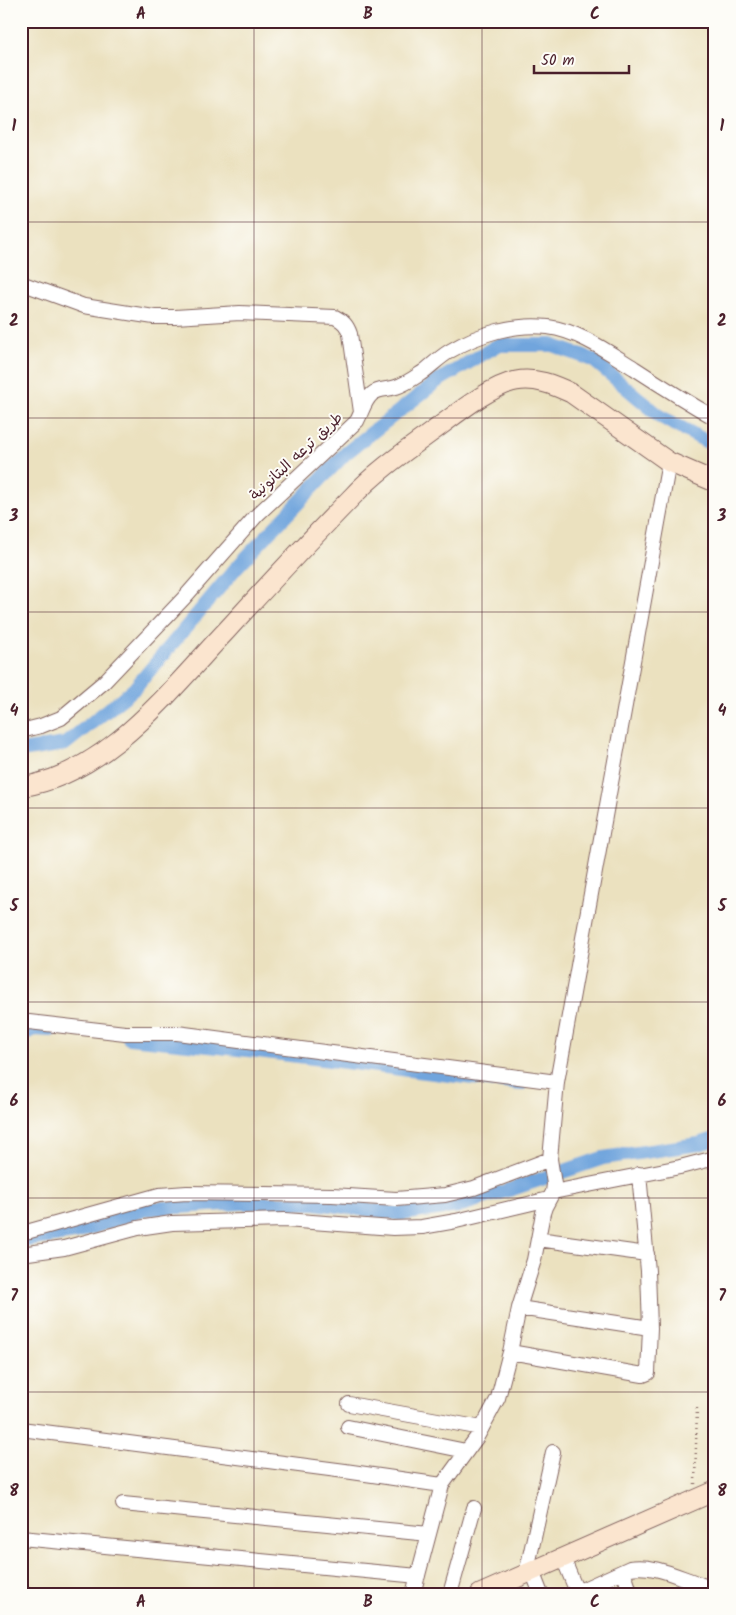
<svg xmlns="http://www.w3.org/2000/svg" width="736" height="1615" viewBox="0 0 736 1615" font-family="Kalam,'Playpen Sans Arabic',sans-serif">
<rect width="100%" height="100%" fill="#fdfcf7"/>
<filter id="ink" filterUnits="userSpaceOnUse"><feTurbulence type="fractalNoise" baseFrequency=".02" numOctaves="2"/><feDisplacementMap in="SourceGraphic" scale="10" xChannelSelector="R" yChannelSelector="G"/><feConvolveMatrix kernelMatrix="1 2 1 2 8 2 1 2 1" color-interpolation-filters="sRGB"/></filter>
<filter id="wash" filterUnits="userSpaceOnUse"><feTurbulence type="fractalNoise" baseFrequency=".0096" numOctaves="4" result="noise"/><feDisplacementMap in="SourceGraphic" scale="20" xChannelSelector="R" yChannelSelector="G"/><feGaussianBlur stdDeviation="1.12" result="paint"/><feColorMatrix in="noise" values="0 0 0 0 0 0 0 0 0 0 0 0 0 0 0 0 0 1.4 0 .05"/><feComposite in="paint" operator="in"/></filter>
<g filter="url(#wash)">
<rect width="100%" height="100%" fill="#ebe1bf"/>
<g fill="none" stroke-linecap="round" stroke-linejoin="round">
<!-- canal -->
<path stroke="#71a5dd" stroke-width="14" d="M 21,751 L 65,744 L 134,689 L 236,568 L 346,453 L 436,382 L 498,345 L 552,345 L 593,360 L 661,417 L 715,446
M 21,1035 L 35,1029 L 51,1030
M 129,1038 L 258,1051 L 521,1084
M 21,1241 L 75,1233 L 147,1209 L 241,1203 L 315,1203 L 401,1214 L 458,1206 L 512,1189 L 603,1158 L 699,1144 L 715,1139"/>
</g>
</g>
<g filter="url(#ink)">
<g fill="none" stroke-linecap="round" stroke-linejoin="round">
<!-- street casing -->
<g stroke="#82635f" stroke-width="16">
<path id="street" d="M 21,283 L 84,306 L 154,317 L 175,317 L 240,313 L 335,317 C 343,321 347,325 350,334 L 361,412
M 21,731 L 41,726 L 61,718 L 104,682 L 184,598 L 257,515 L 357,421 C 362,412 364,401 372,394 C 379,388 388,390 396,387 C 406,384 414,378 423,372 C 432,365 440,357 450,351 C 479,334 514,323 548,327 C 579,331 608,352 634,368 C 660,385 687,402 715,418
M 21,1024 L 29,1022 L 125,1033 L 177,1033 L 557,1082
M 553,1192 L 680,1167 L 715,1158
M 21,1232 L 30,1231 L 159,1195 L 187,1193 L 332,1195 L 396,1199 L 445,1195 L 474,1188 L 550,1159
M 538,1239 L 647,1254
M 21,1254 L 64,1248 L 138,1228 L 172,1223 L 285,1220 L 393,1228 L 422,1227 L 456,1221 L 549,1199
M 519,1308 L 650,1328
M 510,1352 L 643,1375 L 648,1373 L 650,1328 L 648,1271 L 639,1174
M 349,1404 L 482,1428
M 348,1427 L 466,1451
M 21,1429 L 345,1471 L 442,1485
M 123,1504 L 429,1534
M 21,1538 L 418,1576
M 563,1558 L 577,1592 L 630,1568 C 653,1564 676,1576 697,1583
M 532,1571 L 541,1594
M 623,1571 L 631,1594
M 526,1574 L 553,1452
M 21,1593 L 25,1594
M 413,1594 L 442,1485 L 477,1437 L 498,1398 L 510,1352 L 519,1308 L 534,1260 L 543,1213 L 545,1207 L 553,1192 L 554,1184 L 550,1159 L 557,1082 L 669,462
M 450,1594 L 474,1508
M 697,1594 L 697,1583 L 715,1590"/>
</g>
<!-- secondary casing -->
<g stroke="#82635f" stroke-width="21">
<path id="secondary" d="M 21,787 C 108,774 170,690 227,630 C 268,585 309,541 351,498 C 375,472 404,452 433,431 C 455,415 490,386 516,381 C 535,377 554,385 571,393 L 669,462 L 715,482
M 480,1594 L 715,1491"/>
</g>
<!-- path -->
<path stroke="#82635f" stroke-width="2.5" stroke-dasharray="1 4" stroke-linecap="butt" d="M 695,1484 L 697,1407"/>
<!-- street -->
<use href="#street" stroke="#fff" stroke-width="14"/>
<!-- secondary -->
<use href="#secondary" stroke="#fbe5cf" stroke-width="19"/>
</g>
</g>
<!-- grid -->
<path fill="none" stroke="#4a1f2b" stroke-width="1" stroke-opacity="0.55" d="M 254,21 L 254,1594M 482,21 L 482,1594M 21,222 L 715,222M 21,418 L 715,418M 21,612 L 715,612M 21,808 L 715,808M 21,1002 L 715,1002M 21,1198 L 715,1198M 21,1392 L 715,1392"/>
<g text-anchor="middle" stroke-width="4" stroke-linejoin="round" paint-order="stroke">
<!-- street labels -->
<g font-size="15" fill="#4a1f2b" stroke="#fdfcf7">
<text transform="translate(296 456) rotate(-43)" y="5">طريق ترعه البتانونية</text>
</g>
</g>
<!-- margin -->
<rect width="736" height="1615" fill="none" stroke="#fdfcf7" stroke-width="55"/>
<!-- scale -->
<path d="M534 65v8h95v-8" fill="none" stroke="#4a1f2b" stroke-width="2.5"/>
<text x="541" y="65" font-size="15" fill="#4a1f2b" stroke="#fdfcf7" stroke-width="4" paint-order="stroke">50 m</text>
<rect x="28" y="28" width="680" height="1560" fill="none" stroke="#4a1f2b" stroke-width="2"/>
<g font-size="16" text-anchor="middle" font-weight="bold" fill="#4a1f2b">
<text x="141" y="19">A</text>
<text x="368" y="19">B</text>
<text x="595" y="19">C</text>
<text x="14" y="131">1</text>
<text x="722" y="131">1</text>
<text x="14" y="326">2</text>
<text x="722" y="326">2</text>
<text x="14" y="521">3</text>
<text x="722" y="521">3</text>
<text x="14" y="716">4</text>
<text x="722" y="716">4</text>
<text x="14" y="911">5</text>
<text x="722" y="911">5</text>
<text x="14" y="1106">6</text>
<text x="722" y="1106">6</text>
<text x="14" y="1301">7</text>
<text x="722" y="1301">7</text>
<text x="14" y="1496">8</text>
<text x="722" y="1496">8</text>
<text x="141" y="1607">A</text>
<text x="368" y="1607">B</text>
<text x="595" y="1607">C</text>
</g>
</svg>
